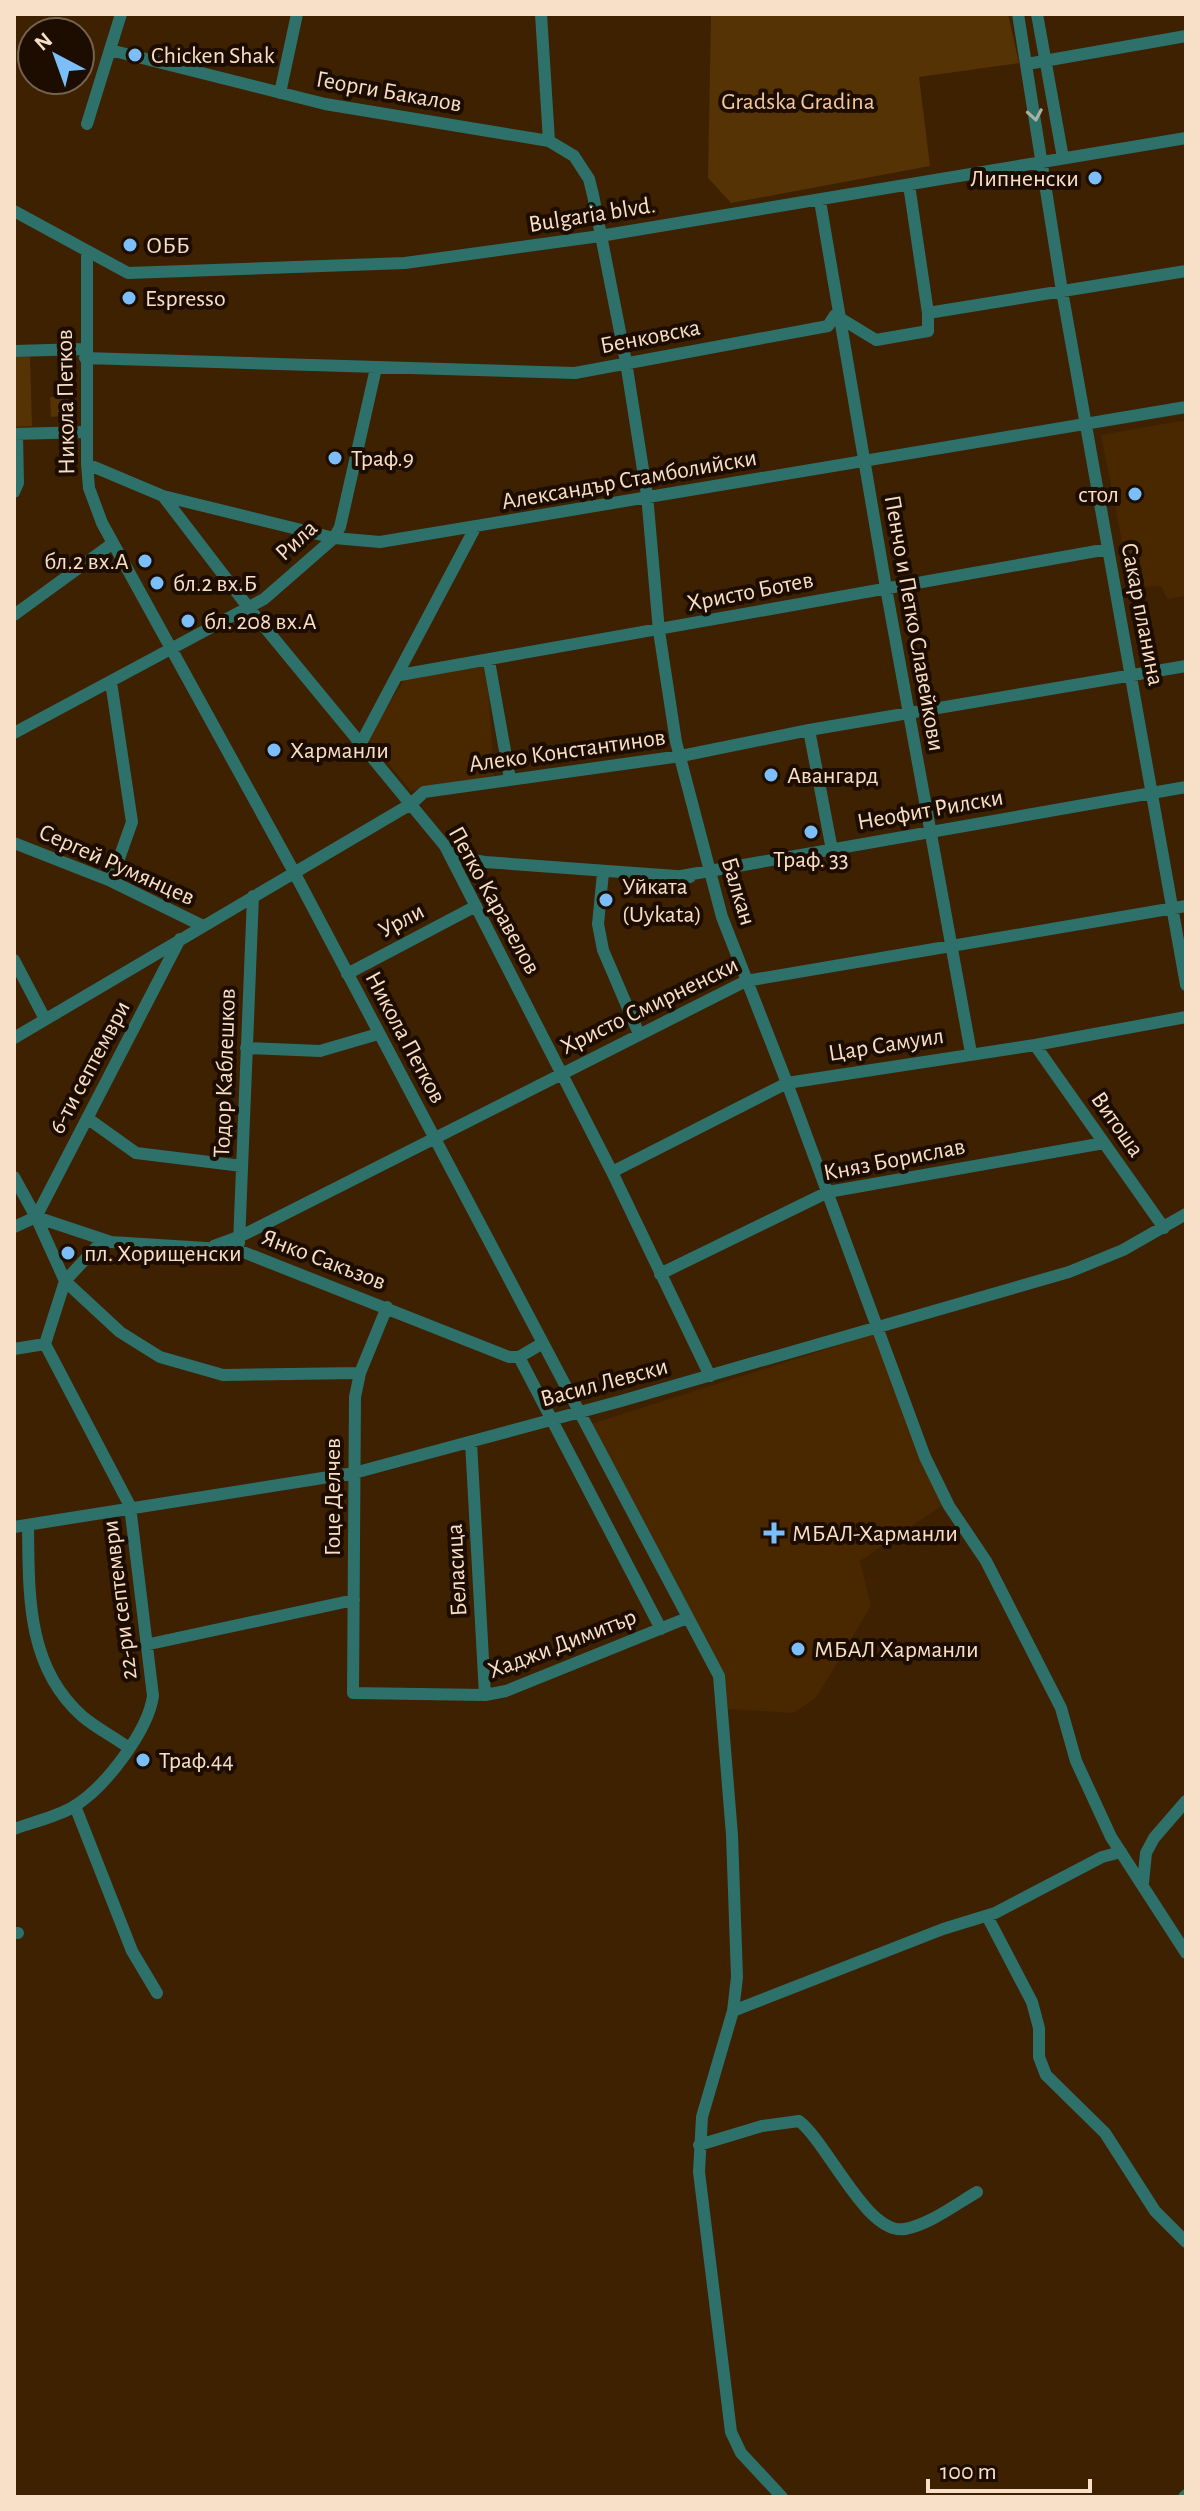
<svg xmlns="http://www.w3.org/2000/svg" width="1200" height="2511" viewBox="0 0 1200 2511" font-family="'Alegreya Sans',sans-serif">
<rect width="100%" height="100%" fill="#3d2100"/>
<!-- built -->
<path fill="#492800" d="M 1186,420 L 1186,596 L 1167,599 L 1161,586 L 1131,587 L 1101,435 Z
M 487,665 L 494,776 L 411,791 L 367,738 L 408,674 Z
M 874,1334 L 943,1505 L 860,1561 L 871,1606 L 816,1698 L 793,1713 L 728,1709 L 722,1671 L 591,1424 Z"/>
<!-- green -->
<path fill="#563305" d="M 711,14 L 1008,14 L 1019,63 L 919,77 L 930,166 L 731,203 L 708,178 Z
M 73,354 L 77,415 L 51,417 L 50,397 L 67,396 L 64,355 Z
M 14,357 L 30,357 L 32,426 L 14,427 Z"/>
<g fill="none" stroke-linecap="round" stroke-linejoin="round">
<!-- minor -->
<path stroke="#2d716a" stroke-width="12" d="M 541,14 L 549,141
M 1018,14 L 1062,291 L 1186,985
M 1037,14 L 1063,158
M 110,50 L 325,104 L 549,141 L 574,156 L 589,179 L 593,195 L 626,362 L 647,495 L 659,631 L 676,742 L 722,917 L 787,1083 L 925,1457 L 949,1506 L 986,1561 L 1061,1708 L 1076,1761 L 1111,1837 L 1186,1953
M 1027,64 L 1186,36
M 280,93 L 297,14
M 87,124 L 121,14
M 909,185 L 928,313
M 820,201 L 886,588 L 971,1053
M 14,211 L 128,273 L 405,263 L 600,236 L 1186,138
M 87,251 L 87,464 L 89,488 L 102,523 L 294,872 L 719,1676 L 732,1835 L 737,1977 L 733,2011 L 702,2117 L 699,2172 L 731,2432 L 741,2453 L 782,2497
M 14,351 L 85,349
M 85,358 L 575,373 L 828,326 L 835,315 L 876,340 L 928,331 L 928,313 L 1186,271
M 14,434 L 87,432
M 87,464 L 163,496 L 334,538 L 380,542 L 1186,407
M 14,492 L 18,483 L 17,434
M 163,496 L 248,607 L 445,846 L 612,1172 L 710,1376
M 14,615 L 113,543
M 489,661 L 510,779
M 400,675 L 1108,549
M 809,730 L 832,850
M 14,733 L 264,599 L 334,538 L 340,527 L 376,368
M 360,745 L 475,528
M 14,843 L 111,881 L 203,926
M 448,848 L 466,859 L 485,862 L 690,877
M 603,873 L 598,924 L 603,950 L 639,1034
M 681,876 L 1186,787
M 111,881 L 132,822 L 111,682
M 14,960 L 45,1019
M 347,974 L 476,906
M 14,1038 L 411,804 L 424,792 L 681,756 L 809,730 L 1186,666
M 1035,1045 L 1164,1228
M 246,1048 L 320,1051 L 378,1034
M 87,1118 L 136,1153 L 242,1166
M 612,1172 L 787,1083 L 1035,1045 L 1186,1017
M 14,1177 L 36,1217 L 111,1242 L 238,1250 L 509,1357 L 519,1357 L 661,1629
M 36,1217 L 65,1281 L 120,1332 L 160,1357 L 223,1375 L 360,1373
M 36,1217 L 180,939
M 14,1227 L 36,1217
M 239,1243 L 253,896
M 214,1246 L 241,1236 L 746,981 L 1186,906
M 660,1274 L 828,1192 L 1104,1143
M 387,1307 L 360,1373 L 355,1397 L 353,1693 L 485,1695 L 506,1691 L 687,1618
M 14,1349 L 45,1344
M 519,1357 L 543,1343
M 471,1442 L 485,1695
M 28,1525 C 29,1594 26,1666 82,1716 C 96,1728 114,1737 129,1748
M 14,1527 L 354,1473 L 621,1401 L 1069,1272 L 1123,1250 L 1186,1214
M 145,1645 L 354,1600
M 75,1806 L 132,1951 L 157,1993
M 14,1829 C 33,1822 56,1817 73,1807 C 105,1788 148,1731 153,1696 L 130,1506 L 45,1344 L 65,1281 L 103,1240
M 1143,1883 L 1146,1853 L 1154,1838 L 1186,1801
M 987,1916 L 1032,2002 L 1039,2028 L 1039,2057 L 1046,2075 L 1105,2133 L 1155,2211 L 1186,2242
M 14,1933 L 18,1933
M 733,2011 L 943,1929 L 995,1913 L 1102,1857 L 1121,1852
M 699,2145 L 762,2126 L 799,2121 C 828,2143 867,2236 905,2229 C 930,2224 955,2205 977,2192
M 1184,2497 L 1186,2495"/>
</g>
<!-- one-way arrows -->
<defs><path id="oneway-chevron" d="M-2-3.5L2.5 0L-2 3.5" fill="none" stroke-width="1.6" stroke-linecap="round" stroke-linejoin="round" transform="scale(2)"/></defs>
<use stroke="#a6b3a2" href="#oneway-chevron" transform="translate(1035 115) rotate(80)"/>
<!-- markers -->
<g fill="#7bbef9" stroke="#1d0d00" stroke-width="3">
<circle cx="135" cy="55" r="8"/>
<circle cx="1095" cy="178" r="8"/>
<circle cx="130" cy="245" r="8"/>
<circle cx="129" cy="298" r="8"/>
<circle cx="335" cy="458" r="8"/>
<circle cx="1135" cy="494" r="8"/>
<circle cx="145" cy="561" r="8"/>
<circle cx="157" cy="583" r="8"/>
<circle cx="188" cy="621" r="8"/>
<circle cx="274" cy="750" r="8"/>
<circle cx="771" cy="775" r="8"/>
<circle cx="811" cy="832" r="8"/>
<circle cx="606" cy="900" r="8"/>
<circle cx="68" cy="1253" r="8"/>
<path d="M770 1521h8v8h8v8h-8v8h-8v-8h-8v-8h8z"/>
<circle cx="798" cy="1649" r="8"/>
<circle cx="143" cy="1760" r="8"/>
</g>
<g text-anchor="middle" stroke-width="8" stroke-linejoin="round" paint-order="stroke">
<!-- poi labels -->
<g font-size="24" fill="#f7dfc8" stroke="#1d0d00" text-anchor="start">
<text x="151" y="63">Chicken Shak</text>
<text x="1079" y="186" text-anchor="end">Липненски</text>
<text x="146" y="253">ОББ</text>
<text x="145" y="306">Espresso</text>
<text x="351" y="466">Траф.9</text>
<text x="1119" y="502" text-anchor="end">стол</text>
<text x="129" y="569" text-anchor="end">бл.2 вх.А</text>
<text x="173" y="591">бл.2 вх.Б</text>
<text x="204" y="629">бл. 208 вх.А</text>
<text x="290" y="758">Харманли</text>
<text x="787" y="783">Авангард</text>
<text x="811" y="867" text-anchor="middle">Траф. 33</text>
<text x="622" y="894">Уйката<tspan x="622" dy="28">(Uykata)</tspan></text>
<text x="84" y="1261">пл. Хорищенски</text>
<text x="792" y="1541">МБАЛ-Харманли</text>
<text x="814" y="1657">МБАЛ Харманли</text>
<text x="159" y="1768">Траф.44</text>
</g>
<!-- street labels -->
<g font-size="24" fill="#f7dfc8" stroke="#1d0d00">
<text transform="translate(389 91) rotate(10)" y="8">Георги Бакалов</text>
<text transform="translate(592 214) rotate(-9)" y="8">Bulgaria blvd.</text>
<text transform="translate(650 336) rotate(-11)" y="8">Бенковска</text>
<text transform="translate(65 402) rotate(-91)" y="8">Никола Петков</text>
<text transform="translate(629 479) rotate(-10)" y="8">Александър Стамболийски</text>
<text transform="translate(296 540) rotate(-43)" y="8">Рила</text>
<text transform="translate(750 591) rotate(-11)" y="8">Христо Ботев</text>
<text transform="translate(1143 614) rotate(79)" y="8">Сакар планина</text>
<text transform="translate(915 623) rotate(80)" y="8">Пенчо и Петко Славейкови</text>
<text transform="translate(567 750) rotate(-8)" y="8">Алеко Константинов</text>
<text transform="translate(930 809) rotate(-10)" y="8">Неофит Рилски</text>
<text transform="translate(117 864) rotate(24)" y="8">Сергей Румянцев</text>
<text transform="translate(739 891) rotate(73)" y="8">Балкан</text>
<text transform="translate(495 900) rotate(61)" y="8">Петко Каравелов</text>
<text transform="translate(401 920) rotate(-28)" y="8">Урли</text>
<text transform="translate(649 1005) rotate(-26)" y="8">Христо Смирненски</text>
<text transform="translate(406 1037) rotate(62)" y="8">Никола Петков</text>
<text transform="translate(886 1044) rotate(-9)" y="8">Цар Самуил</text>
<text transform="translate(89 1067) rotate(-62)" y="8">6-ти септември</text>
<text transform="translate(224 1073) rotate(-88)" y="8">Тодор Каблешков</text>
<text transform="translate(1118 1124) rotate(55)" y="8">Витоша</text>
<text transform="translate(894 1159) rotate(-11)" y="8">Княз Борислав</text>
<text transform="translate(324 1259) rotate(21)" y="8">Янко Сакъзов</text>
<text transform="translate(604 1382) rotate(-15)" y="8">Васил Левски</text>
<text transform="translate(332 1497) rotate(-90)" y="8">Гоце Делчев</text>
<text transform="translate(456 1570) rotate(-93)" y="8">Беласица</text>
<text transform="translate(119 1600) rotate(-97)" y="8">22-ри септември</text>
<text transform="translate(562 1643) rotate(-21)" y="8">Хаджи Димитър</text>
</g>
<!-- park labels -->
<g font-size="24" fill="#f2c89d" stroke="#1d0d00">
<text x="798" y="109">Gradska Gradina</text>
</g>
</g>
<!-- border -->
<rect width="1200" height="2511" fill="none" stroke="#f7dfc8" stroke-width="32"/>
<!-- north arrow -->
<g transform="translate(56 56) rotate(319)"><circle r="38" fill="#1d0d00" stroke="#746150" stroke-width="2"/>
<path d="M0-6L14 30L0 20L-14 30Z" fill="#7bbef9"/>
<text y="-12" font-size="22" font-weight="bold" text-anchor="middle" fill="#f7dfc8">N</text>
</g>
<!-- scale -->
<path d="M928 2479v12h162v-12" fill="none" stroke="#f7dfc8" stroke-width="4"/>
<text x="940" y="2479" font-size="24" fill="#f7dfc8" stroke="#1d0d00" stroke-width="6" paint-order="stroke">100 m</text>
</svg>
